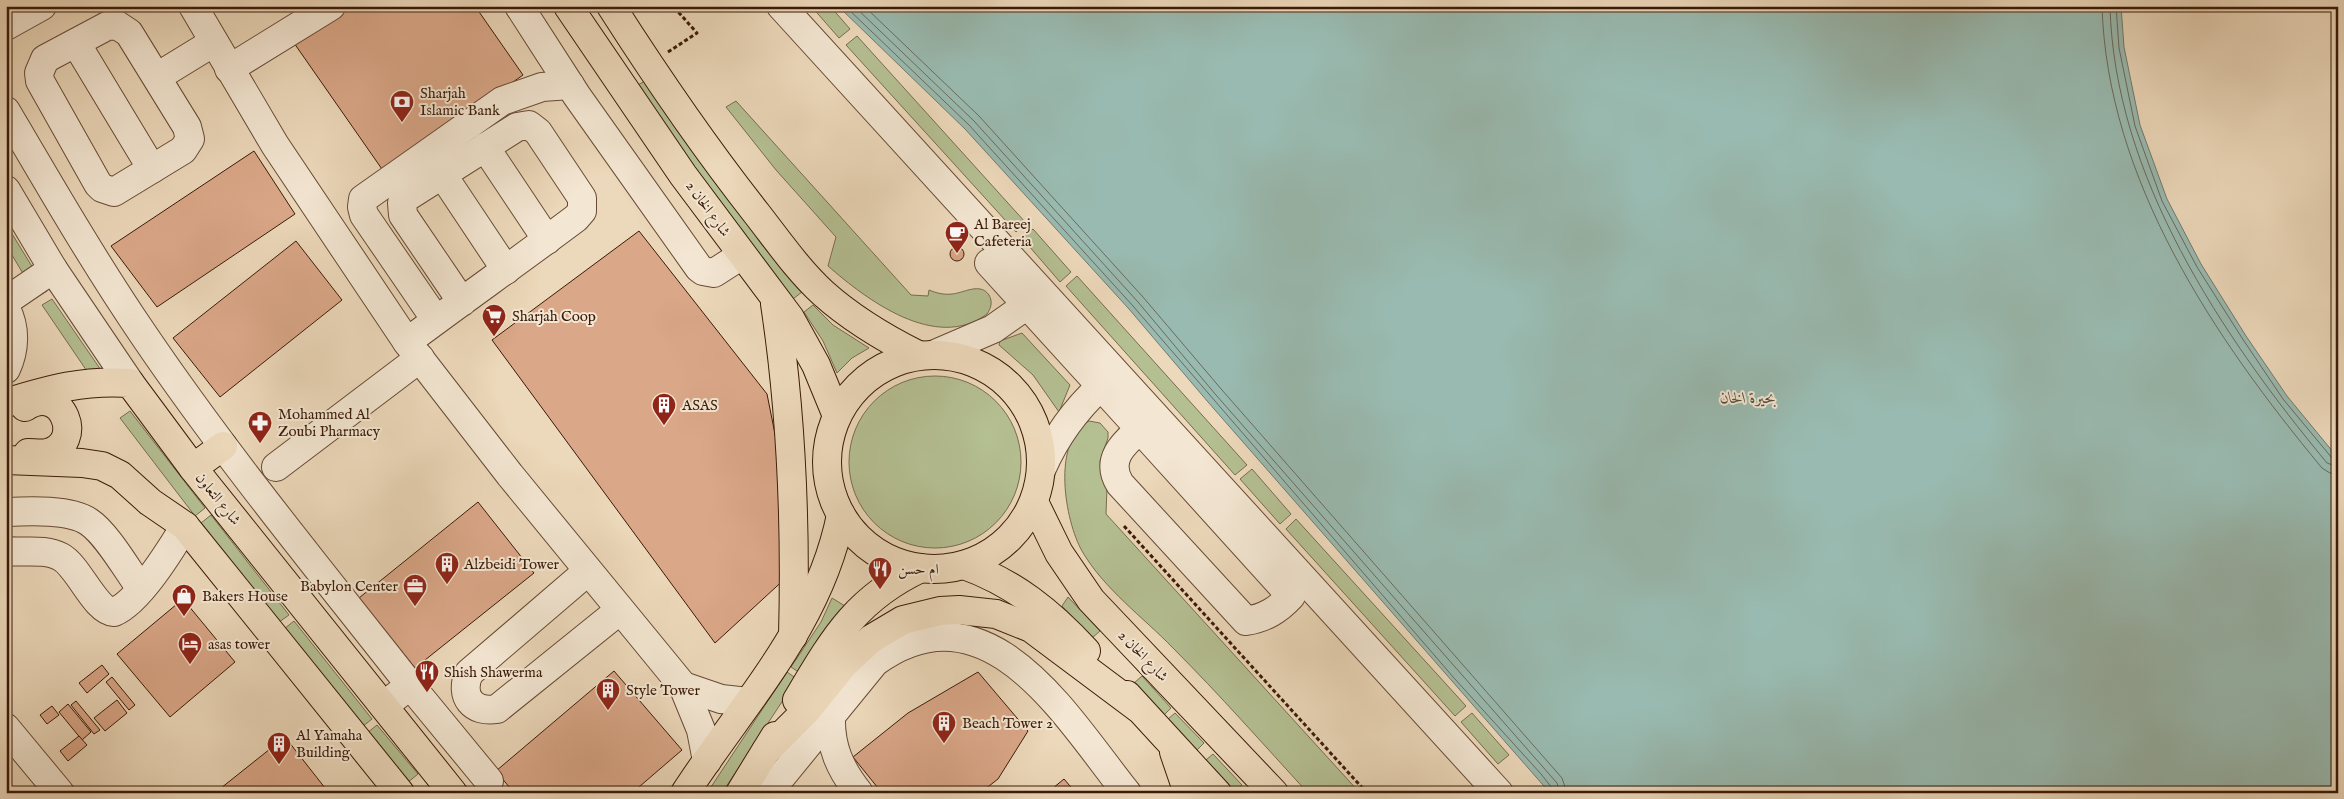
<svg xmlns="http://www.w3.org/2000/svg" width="2344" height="799" viewBox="0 0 2344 799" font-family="'IM FELL English',Amiri,serif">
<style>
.green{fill:#b4bf92;stroke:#786c4d}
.water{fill:#99bab0;stroke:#737a6d}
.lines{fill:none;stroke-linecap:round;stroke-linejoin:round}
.shore{stroke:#6a6a5c;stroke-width:1}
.building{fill:#daa788;stroke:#3b1a08}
.minor-casing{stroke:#674a34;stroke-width:30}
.major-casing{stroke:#3b1a08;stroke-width:30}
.path{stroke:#3b1a08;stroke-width:3;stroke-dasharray:4 2.5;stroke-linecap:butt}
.minor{stroke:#f3e6d2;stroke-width:28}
.major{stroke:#ecd8ba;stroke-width:28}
.labels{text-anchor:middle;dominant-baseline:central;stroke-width:4;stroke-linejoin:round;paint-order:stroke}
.poi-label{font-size:15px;fill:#3b1a08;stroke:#f3e6d2;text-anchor:start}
.street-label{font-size:15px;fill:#3b1a08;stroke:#f3e6d2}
.water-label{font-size:16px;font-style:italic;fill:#574a3a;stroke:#f3e6d2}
</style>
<rect width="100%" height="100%" fill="#ecd8ba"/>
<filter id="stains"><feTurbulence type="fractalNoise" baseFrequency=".004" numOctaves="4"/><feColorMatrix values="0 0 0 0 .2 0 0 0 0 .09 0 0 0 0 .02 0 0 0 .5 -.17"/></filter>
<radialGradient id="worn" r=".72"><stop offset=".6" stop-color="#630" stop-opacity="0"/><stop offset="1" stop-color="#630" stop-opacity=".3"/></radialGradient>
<g class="green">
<polygon points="811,6 830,6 850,29 839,38"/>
<polygon points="857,36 1026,223 1016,232 846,45"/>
<polygon points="645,81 802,292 793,299 752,247 634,87"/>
<path d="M736 101 911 295 928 296 929 290C936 293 944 295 952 294 964 293 980 282 989 295 993 302 991 308 987 314 936 352 867 300 828 266L836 237 776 170 726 107Z"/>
<polygon points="6,224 47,291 37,297 6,245"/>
<polygon points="1033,229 1071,272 1060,282 1022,238"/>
<polygon points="1077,276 1247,465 1235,475 1066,286"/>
<polygon points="52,299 103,373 93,380 42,305"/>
<polygon points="813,305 833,325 869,348 852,358 837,373 823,341 804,312"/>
<polygon points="1022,333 1070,385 1059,412 1033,375 999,345 1000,341"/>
<circle cx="935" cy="462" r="86"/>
<polygon points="130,411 205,508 195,516 120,418"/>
<path d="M1089 421 1100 423 1108 432V438L1100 461 1101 470 1107 487 1106 514 1360 793H1308C1263 744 1220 695 1173 648 1143 617 1104 589 1082 551 1065 521 1051 441 1089 421Z"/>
<polygon points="1252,469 1291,514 1280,524 1240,479"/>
<polygon points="211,515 289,615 279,622 201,523"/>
<polygon points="1296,519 1466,706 1455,716 1286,529"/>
<polygon points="1068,597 1100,631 1092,638 1062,606"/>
<polygon points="832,598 845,606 800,673 791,667 821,622"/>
<polygon points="294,621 372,719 362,727 284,629"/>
<polygon points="787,672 797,679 722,793 707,793"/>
<polygon points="1142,676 1171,708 1164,715 1134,683"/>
<polygon points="1175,713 1204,743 1197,750 1168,719"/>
<polygon points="1472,713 1509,755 1498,764 1461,722"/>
<polygon points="377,725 418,774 407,783 367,733"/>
<polygon points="1213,754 1242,785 1235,791 1206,760"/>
</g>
<polygon class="water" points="838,6 2121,6 2124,47 2140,125 2167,199 2201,264 2246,336 2287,396 2338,458 2338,793 1550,793 1208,402 1129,309 965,129"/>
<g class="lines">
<g class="shore">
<polyline points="845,6 969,125 1133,306 1454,678 1541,774 1552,788 1553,793"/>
<polyline points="854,6 974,121 1138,302 1216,395 1557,783 1560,793"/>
<polyline points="864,6 979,116 1143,297 1222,390 1562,778 1567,793"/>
<path d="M2102 6C2107 180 2215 339 2322 468L2330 473 2338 474"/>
<path d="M2110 6C2114 176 2222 336 2327 463L2338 467"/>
<polyline points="2116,6 2119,48 2135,126 2162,201 2197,267 2242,338 2283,399 2332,458 2338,460"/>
</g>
</g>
<g class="building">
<polygon points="346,6 475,6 523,75 384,172 294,43"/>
<polygon points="254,151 295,214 157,307 111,246"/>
<polygon points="639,231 767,394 780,459 788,576 715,643 492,340"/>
<polygon points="296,241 342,300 220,397 173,338"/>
<circle cx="957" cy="254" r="7"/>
<polygon points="478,502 534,573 415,668 359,598"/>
<polygon points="183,599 235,662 170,717 117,654"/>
<polygon points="102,665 109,674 87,693 79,683"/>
<polygon points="614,671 682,750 632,793 514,793 496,771"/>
<polygon points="978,672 1028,731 998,779 980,793 882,793 853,757 908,713"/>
<polygon points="112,677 135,705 129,710 106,682"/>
<polygon points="117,700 127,713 105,731 94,718"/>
<polygon points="76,701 100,730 94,734 71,705"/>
<polygon points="68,704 91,732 82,740 59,712"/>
<polygon points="52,706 59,715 47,724 40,715"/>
<polygon points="79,736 87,745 68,761 60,751"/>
<polygon points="285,737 329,793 216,793 216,792"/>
<polygon points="1064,779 1076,793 1047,793"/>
</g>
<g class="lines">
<defs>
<g id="minor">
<polyline points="193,6 275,145 407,342 510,475 683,686 701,730 707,761"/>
<polyline points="519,6 577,96 699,268 703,271 714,273 742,255"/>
<polyline points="781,6 1499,793"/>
<polygon points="117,25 129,33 187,127 190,139 183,150 114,192 102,188 98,184 40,81 39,73 45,59 107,26"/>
<polyline points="6,26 42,6"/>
<polyline points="76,43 152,169"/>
<polyline points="229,69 331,6"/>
<polyline points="157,77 214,42"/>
<path d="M6 111C50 186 94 262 143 334 225 455 319 569 410 685L384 706"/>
<polyline points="485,147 547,240"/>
<polyline points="442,174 506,270"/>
<polyline points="6,190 53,269 130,383"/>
<polyline points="989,263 1140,429"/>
<polyline points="6,301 53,269"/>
<path d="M6 309C16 328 15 350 6 369"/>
<polyline points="436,320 364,215 362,207 363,199 502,101 542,87 570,85"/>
<path d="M407 342C463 300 520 260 576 218L582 211V198L538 132 529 125 517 127 407 197 402 203 403 215 462 302"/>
<polyline points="935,354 993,329 1027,305"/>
<path d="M1140 429 1291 596C1278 610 1265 618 1246 621L1120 484C1105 460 1123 444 1140 429Z"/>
<polyline points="276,467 420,358"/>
<path d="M1042 468C1056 436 1075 410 1101 386"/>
<path d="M6 512C29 511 70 509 89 522 107 534 128 571 141 589"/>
<path d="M6 551C23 553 45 548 61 557 79 567 95 611 114 612 139 602 171 549 185 526"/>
<path d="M588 571 469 673C459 697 473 713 497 709L620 610"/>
<polyline points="410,685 489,781"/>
<polyline points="683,686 721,699 748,702"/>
<path d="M831 716C830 747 840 769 859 793"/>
<polyline points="6,728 60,793"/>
<path d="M768 793 875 662C988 580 1066 717 1127 793"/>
</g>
<g id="major">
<polyline points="568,6 683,175 790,318 816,365 837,416"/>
<path d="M611 6C657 78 705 148 757 214 778 241 798 270 823 293 852 319 884 338 918 355"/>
<path d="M775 304C792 416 796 523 793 636"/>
<circle cx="934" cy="462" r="107"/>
<path d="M6 403C50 389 84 380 130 383L193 468 453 793"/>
<path d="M25 407C63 382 86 444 47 453 41 454 34 453 28 453"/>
<polyline points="6,460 82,463 102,466 120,475 150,502 185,526 400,793"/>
<polyline points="193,468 223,446"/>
<polyline points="1034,502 1059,553 1091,600 1274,793"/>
<path d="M964 565C1014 583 1050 612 1086 651"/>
<polyline points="1127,695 1217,793"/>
<path d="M797 700C833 640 855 599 921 568"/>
<polyline points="766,751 807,710 844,664 871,639 903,620 940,611 959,610 996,614 1031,628 1138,708"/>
<polyline points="1174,752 1188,793"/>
<path d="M685 793C744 702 819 625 841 515"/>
<polyline points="740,793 775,736"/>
</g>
</defs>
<use href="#minor" class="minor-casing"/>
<use href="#major" class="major-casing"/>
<g class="path">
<polyline points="668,52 697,33 673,6"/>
<polyline points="1124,526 1367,793"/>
</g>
<use href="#minor" class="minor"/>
<use href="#major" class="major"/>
</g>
<defs>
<symbol id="bank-pin" viewBox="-11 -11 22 30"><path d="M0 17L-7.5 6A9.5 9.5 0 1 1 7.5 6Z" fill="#8f2418" stroke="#f3e6d2"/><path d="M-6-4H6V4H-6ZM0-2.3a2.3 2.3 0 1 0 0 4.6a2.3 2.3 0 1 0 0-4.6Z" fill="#fff"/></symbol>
<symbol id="cafe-pin" viewBox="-11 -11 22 30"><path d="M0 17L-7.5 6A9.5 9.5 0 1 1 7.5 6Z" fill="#8f2418" stroke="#f3e6d2"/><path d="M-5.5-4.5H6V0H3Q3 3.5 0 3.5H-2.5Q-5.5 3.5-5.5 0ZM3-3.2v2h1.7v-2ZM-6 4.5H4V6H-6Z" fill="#fff"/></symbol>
<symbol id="supermarket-pin" viewBox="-11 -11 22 30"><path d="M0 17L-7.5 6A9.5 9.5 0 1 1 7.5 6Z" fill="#8f2418" stroke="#f3e6d2"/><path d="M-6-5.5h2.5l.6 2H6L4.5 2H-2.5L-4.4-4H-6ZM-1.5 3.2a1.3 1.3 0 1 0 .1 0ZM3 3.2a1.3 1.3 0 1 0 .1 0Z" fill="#fff"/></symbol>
<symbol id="building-pin" viewBox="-11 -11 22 30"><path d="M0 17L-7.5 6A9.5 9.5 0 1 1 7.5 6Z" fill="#8f2418" stroke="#f3e6d2"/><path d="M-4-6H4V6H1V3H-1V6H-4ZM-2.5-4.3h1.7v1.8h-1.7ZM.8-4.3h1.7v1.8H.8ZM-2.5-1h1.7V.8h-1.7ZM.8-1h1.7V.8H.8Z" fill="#fff"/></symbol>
<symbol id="pharmacy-pin" viewBox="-11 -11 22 30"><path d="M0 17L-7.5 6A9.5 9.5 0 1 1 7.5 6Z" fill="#8f2418" stroke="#f3e6d2"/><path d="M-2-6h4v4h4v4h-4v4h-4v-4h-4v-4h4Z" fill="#fff"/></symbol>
<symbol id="restaurant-pin" viewBox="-11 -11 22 30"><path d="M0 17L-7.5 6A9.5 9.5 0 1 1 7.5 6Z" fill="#8f2418" stroke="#f3e6d2"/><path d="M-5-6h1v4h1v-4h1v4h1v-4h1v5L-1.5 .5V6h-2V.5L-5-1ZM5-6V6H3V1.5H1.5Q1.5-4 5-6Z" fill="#fff"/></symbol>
<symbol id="office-pin" viewBox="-11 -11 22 30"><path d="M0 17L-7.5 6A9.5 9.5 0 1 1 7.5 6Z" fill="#8f2418" stroke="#f3e6d2"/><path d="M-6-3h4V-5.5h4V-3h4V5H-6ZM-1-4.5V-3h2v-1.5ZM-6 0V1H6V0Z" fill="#fff"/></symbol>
<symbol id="shop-pin" viewBox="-11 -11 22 30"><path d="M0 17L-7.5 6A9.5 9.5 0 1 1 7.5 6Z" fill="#8f2418" stroke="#f3e6d2"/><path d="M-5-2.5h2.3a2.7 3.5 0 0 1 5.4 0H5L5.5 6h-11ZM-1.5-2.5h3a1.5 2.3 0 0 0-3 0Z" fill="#fff"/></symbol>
<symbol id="hotel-pin" viewBox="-11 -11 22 30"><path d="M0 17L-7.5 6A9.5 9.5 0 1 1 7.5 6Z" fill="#8f2418" stroke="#f3e6d2"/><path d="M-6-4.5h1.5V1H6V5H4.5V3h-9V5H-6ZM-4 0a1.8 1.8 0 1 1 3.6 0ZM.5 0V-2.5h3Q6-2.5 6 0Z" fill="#fff"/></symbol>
</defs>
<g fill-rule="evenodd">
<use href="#bank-pin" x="388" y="88" width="28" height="38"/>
<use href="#cafe-pin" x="943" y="219" width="28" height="38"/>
<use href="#supermarket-pin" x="480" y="302" width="28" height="38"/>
<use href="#building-pin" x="650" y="391" width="28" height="38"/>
<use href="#pharmacy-pin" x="246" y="409" width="28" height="38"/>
<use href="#building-pin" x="433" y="550" width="28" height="38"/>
<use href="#restaurant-pin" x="866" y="555" width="28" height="38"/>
<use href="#office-pin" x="401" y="572" width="28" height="38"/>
<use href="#shop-pin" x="170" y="582" width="28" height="38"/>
<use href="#hotel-pin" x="176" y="630" width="28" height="38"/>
<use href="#restaurant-pin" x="413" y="658" width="28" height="38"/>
<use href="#building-pin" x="594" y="676" width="28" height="38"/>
<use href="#building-pin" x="930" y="709" width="28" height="38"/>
<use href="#building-pin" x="265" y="730" width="28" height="38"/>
</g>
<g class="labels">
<g class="poi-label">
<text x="420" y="93">Sharjah<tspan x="420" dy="17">Islamic Bank</tspan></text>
<text x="974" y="224">Al Bareej<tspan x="974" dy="17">Cafeteria</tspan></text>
<text x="512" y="316">Sharjah Coop</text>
<text x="682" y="405">ASAS</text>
<text x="278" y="414">Mohammed Al<tspan x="278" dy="17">Zoubi Pharmacy</tspan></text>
<text x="464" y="564">Alzbeidi Tower</text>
<text x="898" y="569">ام حسن</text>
<text x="398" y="586" text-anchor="end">Babylon Center</text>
<text x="202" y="596">Bakers House</text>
<text x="208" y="644">asas tower</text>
<text x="444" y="672">Shish Shawerma</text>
<text x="626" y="690">Style Tower</text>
<text x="962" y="723">Beach Tower 2</text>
<text x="296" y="735">Al Yamaha<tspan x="296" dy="17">Building</tspan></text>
</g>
<g class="street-label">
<text transform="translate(708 209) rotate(54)">شارع الخان 2</text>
<text transform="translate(218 499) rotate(51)">شارع التعاون</text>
<text transform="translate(1143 656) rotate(46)">شارع الخان 2</text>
</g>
<g class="water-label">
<text x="1748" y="399">بحيرة الخان</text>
</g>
</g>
<rect width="2344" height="799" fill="none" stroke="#ecd8ba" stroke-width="25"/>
<rect x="8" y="8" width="2329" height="784" fill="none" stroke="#3b1a08" stroke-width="2.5"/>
<rect x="12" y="12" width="2319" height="774" fill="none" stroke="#3b1a08"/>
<rect width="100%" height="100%" filter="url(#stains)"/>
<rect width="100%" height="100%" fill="url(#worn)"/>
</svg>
